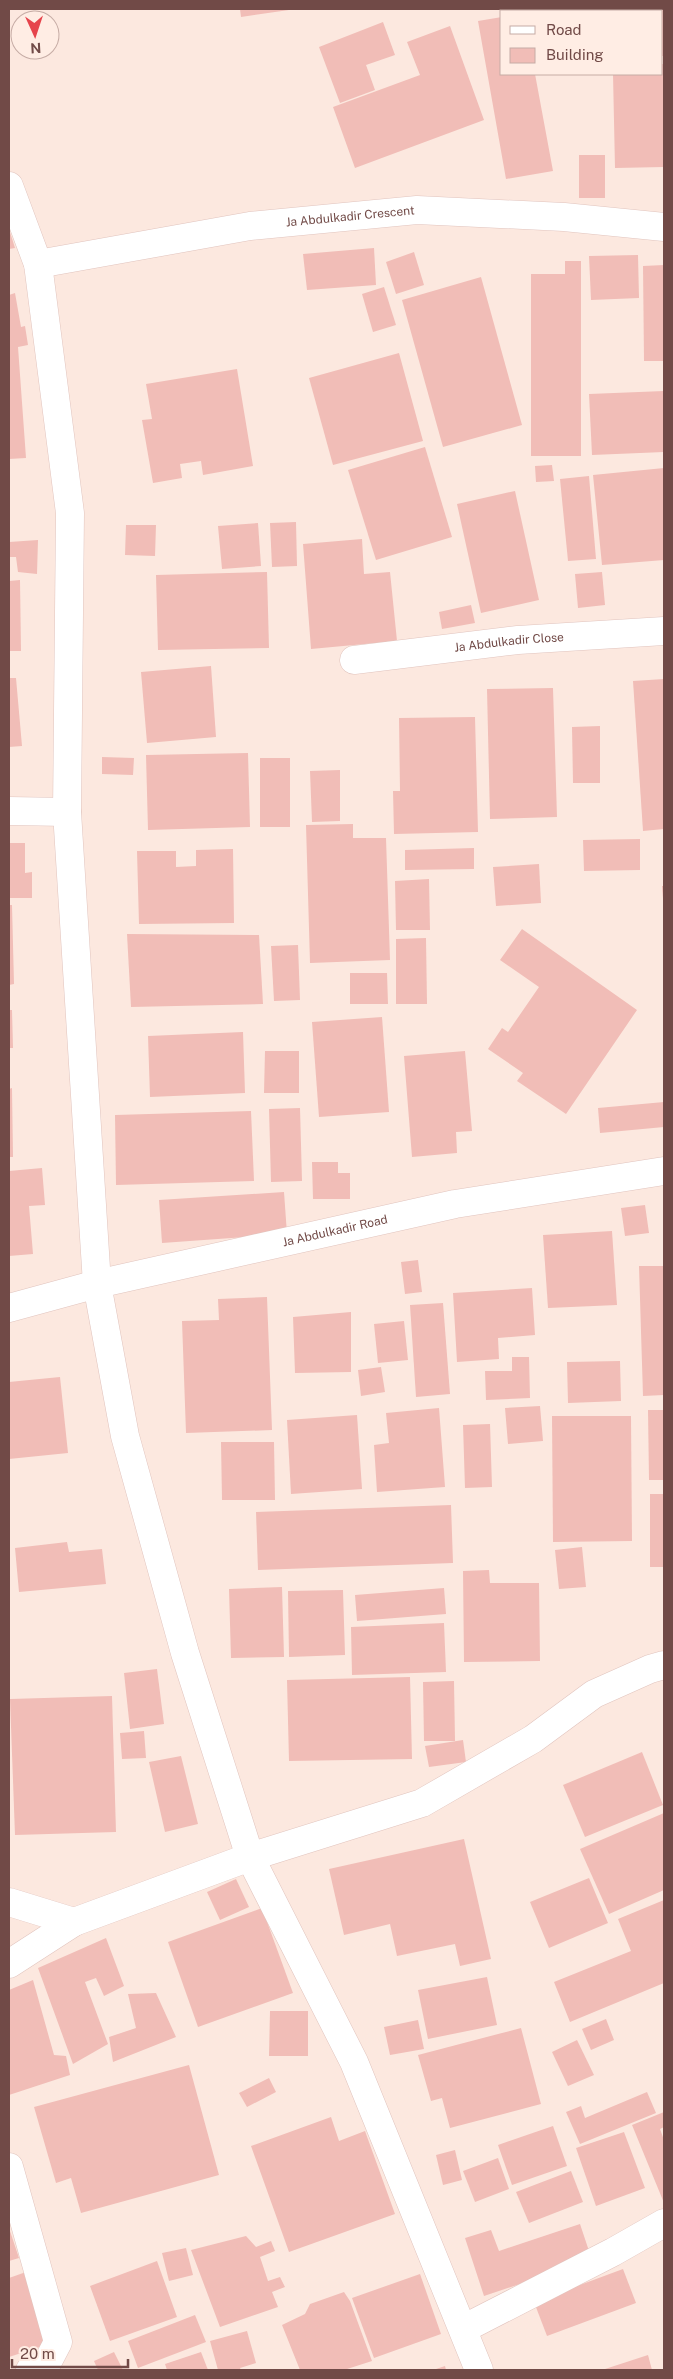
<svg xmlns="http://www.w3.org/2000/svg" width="673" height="2379" viewBox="0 0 673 2379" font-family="'Public Sans',sans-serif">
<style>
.building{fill:#f1bdb7}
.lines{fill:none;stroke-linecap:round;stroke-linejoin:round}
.minor-casing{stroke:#e1c4be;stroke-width:29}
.tertiary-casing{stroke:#e1c4be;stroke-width:29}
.minor{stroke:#fff;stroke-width:28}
.tertiary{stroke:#fff;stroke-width:28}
.labels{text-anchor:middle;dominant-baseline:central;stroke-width:4.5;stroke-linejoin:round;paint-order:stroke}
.street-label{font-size:12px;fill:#714a47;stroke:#ffede4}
</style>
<rect width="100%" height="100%" fill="#fce8df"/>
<g class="building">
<polygon points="240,9 289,9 289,10 241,17"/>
<polygon points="547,9 587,9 588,11 539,11"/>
<polygon points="595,9 664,9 664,56 662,56 662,11 595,11"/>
<polygon points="502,17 502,74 535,74 553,171 506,179 478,21"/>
<polygon points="383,22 395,55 366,65 375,90 340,103 319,47"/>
<polygon points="450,26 484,120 355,168 333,107 420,75 407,42"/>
<polygon points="662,64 664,64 664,167 615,168 613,74 662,74"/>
<rect x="579" y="155" width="26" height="43"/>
<polygon points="9,229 15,248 9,249"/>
<polygon points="374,248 376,285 307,290 303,254"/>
<polygon points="414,252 424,285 396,294 386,262"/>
<polygon points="638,255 639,298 591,300 589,256"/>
<polygon points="565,261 581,261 581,456 531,456 531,274 565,274"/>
<polygon points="664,265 664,361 644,361 643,266"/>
<polygon points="481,277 522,425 443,447 402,300"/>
<polygon points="384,287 396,325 373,332 362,294"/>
<polygon points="15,293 21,327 25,326 28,345 18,347 26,458 9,459 9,295"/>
<polygon points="399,353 423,441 333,465 309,378"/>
<polygon points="237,369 253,466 203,475 201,461 180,464 182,478 153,483 142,420 152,419 146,384"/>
<polygon points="664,391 664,452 592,455 589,394"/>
<polygon points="425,447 452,537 376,560 348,470"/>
<polygon points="552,465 554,481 536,482 535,466"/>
<polygon points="664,468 664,560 602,565 593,475"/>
<polygon points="589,476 596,559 568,561 560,479"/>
<polygon points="515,491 539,600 481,613 457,504"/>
<polygon points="296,522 297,566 272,567 270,523"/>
<polygon points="258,523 261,566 222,569 218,526"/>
<polygon points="126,525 156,525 155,556 125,555"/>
<polygon points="362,539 364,574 390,572 397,641 311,649 303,544"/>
<polygon points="38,540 37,574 18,572 16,557 9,557 9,542"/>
<polygon points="267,572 269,648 158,650 156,575"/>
<polygon points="602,572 605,605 578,608 575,574"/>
<polygon points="20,580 21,651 9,651 9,581"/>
<polygon points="471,605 475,623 442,629 439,612"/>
<polygon points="211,666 216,737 147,743 141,672"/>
<polygon points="9,678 16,678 22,746 9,747"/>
<polygon points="664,679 664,829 643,831 633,681"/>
<polygon points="553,688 557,817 490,819 487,689"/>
<polygon points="475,717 478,832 394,834 393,791 400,791 399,718"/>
<polygon points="600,726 600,783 573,783 572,727"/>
<polygon points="248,753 250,827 148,830 146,755"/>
<polygon points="102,757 134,758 133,775 102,774"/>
<rect x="260" y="758" width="30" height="69"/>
<polygon points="340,770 340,821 312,822 310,771"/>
<polygon points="353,824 353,838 386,838 390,960 310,963 306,825"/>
<polygon points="640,839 640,870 584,871 583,840"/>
<polygon points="9,843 25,843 25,873 32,872 32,898 9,898"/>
<polygon points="474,848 474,869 405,870 405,850"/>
<polygon points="233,849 234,923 139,924 137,851 176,851 176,867 196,866 196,850"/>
<polygon points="539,864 541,903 496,906 493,867"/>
<polygon points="429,879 430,930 396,930 395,881"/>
<polygon points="662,886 664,886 664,899 663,899"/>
<polygon points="9,905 12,905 14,984 9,985"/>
<polygon points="522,929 637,1010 566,1114 517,1081 523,1073 488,1049 502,1028 508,1032 539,987 500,960"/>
<polygon points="127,934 259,935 263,1004 131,1007"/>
<polygon points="426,938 427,1004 396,1004 396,939"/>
<polygon points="298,945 300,1000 274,1001 271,946"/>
<polygon points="350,973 387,973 388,1004 350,1004"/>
<polygon points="9,1010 12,1010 13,1048 9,1048"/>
<polygon points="382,1017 389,1112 319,1117 312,1022"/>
<polygon points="243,1032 245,1093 150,1097 148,1036"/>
<polygon points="265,1051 299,1051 299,1093 264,1093"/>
<polygon points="465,1051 472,1131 456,1132 457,1153 412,1157 404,1056"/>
<polygon points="12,1088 13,1157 9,1157 9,1089"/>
<polygon points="664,1102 664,1127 600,1133 598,1108"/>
<polygon points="300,1108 302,1181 271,1182 269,1109"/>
<polygon points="251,1111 254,1181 116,1185 115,1115"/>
<polygon points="312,1162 338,1162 338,1173 350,1173 350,1199 313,1199"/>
<polygon points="42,1168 45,1205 29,1206 33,1254 9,1256 9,1171"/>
<polygon points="284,1192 287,1234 162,1243 159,1200"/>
<polygon points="645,1205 649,1233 625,1236 621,1208"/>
<polygon points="612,1231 617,1305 548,1308 543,1235"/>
<polygon points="418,1260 422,1292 405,1294 401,1262"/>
<polygon points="639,1266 664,1266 664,1395 643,1396"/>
<polygon points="532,1288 535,1335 498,1338 499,1359 457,1362 453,1293"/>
<polygon points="267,1297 272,1430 186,1433 182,1321 219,1320 218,1299"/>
<polygon points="443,1303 450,1394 416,1397 410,1305"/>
<polygon points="351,1312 351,1372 295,1373 293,1317"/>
<polygon points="404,1321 408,1360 378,1363 374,1324"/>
<polygon points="512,1357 529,1357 530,1398 486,1400 485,1371 512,1371"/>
<polygon points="620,1361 621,1401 568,1403 567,1362"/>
<polygon points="381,1367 385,1392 361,1396 358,1370"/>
<polygon points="60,1377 68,1453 9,1459 9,1382"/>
<polygon points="540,1406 543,1441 508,1444 505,1408"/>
<polygon points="439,1408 445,1487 377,1492 374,1445 389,1443 386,1413"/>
<polygon points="648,1410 664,1410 664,1480 649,1480"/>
<polygon points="357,1415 362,1489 291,1494 287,1420"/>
<polygon points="552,1416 631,1416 632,1541 553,1542"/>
<polygon points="490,1424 492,1487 465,1488 463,1425"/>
<polygon points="221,1442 274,1442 275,1500 222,1500"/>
<rect x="650" y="1494" width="14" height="73"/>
<polygon points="451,1505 453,1563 258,1570 256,1512"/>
<polygon points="67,1542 69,1552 102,1549 106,1584 19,1592 15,1548"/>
<polygon points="582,1547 586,1587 559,1589 555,1550"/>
<polygon points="489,1570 490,1583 539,1583 540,1661 464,1662 463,1571"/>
<polygon points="282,1587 284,1657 231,1658 229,1589"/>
<polygon points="444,1588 446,1614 357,1621 355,1595"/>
<polygon points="343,1590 345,1655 289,1657 288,1591"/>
<polygon points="444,1623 446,1672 352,1675 351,1627"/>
<polygon points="157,1669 164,1724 130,1729 124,1673"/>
<polygon points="410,1677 412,1759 289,1761 287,1680"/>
<polygon points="454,1681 455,1741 424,1741 423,1682"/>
<polygon points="112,1696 116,1832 15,1835 10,1699"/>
<polygon points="144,1731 146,1758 122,1759 120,1733"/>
<polygon points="463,1740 466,1762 429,1767 425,1746"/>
<polygon points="642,1752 663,1805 585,1837 563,1785"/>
<polygon points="181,1756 198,1824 165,1832 149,1762"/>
<polygon points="664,1813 664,1890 609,1914 580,1849"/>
<polygon points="464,1839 491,1959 460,1966 455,1944 397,1956 390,1924 344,1935 329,1869"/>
<polygon points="589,1878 608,1923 549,1948 530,1902"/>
<polygon points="236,1879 249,1907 220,1920 207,1892"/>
<polygon points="664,1900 664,1983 570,2022 554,1982 631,1951 618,1919"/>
<polygon points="262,1908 293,1993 198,2027 168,1942"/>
<polygon points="106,1938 124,1986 104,1996 96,1978 85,1982 108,2044 73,2064 38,1968"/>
<polygon points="487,1977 497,2025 428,2039 418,1990"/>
<polygon points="33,1980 54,2055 66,2056 70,2075 9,2095 9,1990"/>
<polygon points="156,1993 176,2037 113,2062 109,2037 136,2028 128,1994"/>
<polygon points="270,2011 308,2011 308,2056 269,2056"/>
<polygon points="606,2019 614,2040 591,2050 582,2029"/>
<polygon points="418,2020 424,2049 390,2055 384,2027"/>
<polygon points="521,2028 541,2104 450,2128 442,2098 431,2101 418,2055"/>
<polygon points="577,2040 594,2075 568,2086 552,2052"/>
<polygon points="189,2065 219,2175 81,2213 71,2178 56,2183 34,2107"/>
<polygon points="269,2078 276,2092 247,2107 239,2093"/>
<polygon points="647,2092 656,2113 580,2144 566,2112 581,2106 585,2118"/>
<polygon points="664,2112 664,2127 660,2129 664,2140 664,2203 632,2125"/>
<polygon points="331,2117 339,2141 365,2131 395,2214 289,2252 251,2146"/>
<polygon points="553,2126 567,2166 512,2185 498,2145"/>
<polygon points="624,2132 645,2188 596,2206 576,2148"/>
<polygon points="455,2150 462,2180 443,2185 436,2155"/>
<polygon points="498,2158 509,2189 475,2202 463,2171"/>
<polygon points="571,2171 583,2202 529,2223 516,2192"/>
<polygon points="580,2224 592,2260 484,2296 465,2238 491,2230 499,2251"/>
<polygon points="9,2228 19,2258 9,2261"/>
<polygon points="246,2236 256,2247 271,2241 275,2251 260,2257 268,2281 280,2277 285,2287 272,2292 278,2307 220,2327 191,2250"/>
<polygon points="186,2248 193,2275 169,2281 162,2253"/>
<polygon points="157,2261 177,2317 110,2341 90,2286"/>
<polygon points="623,2269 636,2303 547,2336 534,2302"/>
<polygon points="26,2272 49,2344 9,2357 9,2278"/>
<polygon points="420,2274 441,2334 374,2358 352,2298"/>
<polygon points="344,2292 350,2301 372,2361 344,2370 300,2370 282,2325 305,2314 310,2304"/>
<polygon points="195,2315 206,2342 138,2368 128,2341"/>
<polygon points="247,2331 256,2363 240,2368 241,2370 218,2370 210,2341"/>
<polygon points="114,2352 123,2370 98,2370 94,2361"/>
<polygon points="201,2352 208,2370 167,2370 165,2364"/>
<polygon points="648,2355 652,2370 602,2370"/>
<polygon points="445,2366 446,2370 433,2370"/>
</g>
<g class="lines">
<defs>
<g id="minor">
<polyline points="9,186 38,264 70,513 67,812 97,1284 125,1436 185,1653 250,1857 354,2062 479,2370"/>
<path id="s1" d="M38 264 250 226 417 210 564 217 664 227"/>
<path id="s2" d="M354 660 518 640 664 631"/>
<path id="s3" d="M9 1308 97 1284 455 1204 664 1171"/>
<polyline points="9,1902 74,1922 250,1857 422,1803 533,1739 594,1694 650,1669 664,1665"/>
<polyline points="9,1964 74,1922"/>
<polyline points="9,2167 58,2342 46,2365 30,2370"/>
<polyline points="463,2329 613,2252 664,2223"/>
</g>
<polyline id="tertiary" points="9,811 67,812"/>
</defs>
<use href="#minor" class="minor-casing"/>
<use href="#tertiary" class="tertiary-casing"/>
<use href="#minor" class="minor"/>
<use href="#tertiary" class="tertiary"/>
</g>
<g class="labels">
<g class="street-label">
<text stroke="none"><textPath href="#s1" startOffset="316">Ja Abdulkadir Crescent</textPath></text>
<text stroke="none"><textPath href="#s2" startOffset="156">Ja Abdulkadir Close</textPath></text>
<text stroke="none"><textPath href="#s3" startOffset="335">Ja Abdulkadir Road</textPath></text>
</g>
</g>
<rect width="673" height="2379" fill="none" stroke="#714a47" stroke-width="20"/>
<rect x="500" y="10" width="162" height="65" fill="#ffede4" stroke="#c6aca5"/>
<rect x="510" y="26" width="25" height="8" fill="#ffffff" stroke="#c6aca5"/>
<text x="546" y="35" font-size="15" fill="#714a47">Road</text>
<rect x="510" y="48" width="25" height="15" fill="#f1bdb7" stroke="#c6aca5"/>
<text x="546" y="60" font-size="15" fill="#714a47">Building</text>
<g transform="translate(35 35) rotate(177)"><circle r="24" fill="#ffede4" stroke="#c6aca5"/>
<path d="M0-4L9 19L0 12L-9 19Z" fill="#e6444c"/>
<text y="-8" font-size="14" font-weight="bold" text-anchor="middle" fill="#714a47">N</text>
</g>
<path d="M12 2359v8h116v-8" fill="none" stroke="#714a47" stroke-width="2.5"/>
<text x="20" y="2359" font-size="15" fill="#714a47" stroke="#ffede4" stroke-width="4" paint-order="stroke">20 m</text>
</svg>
